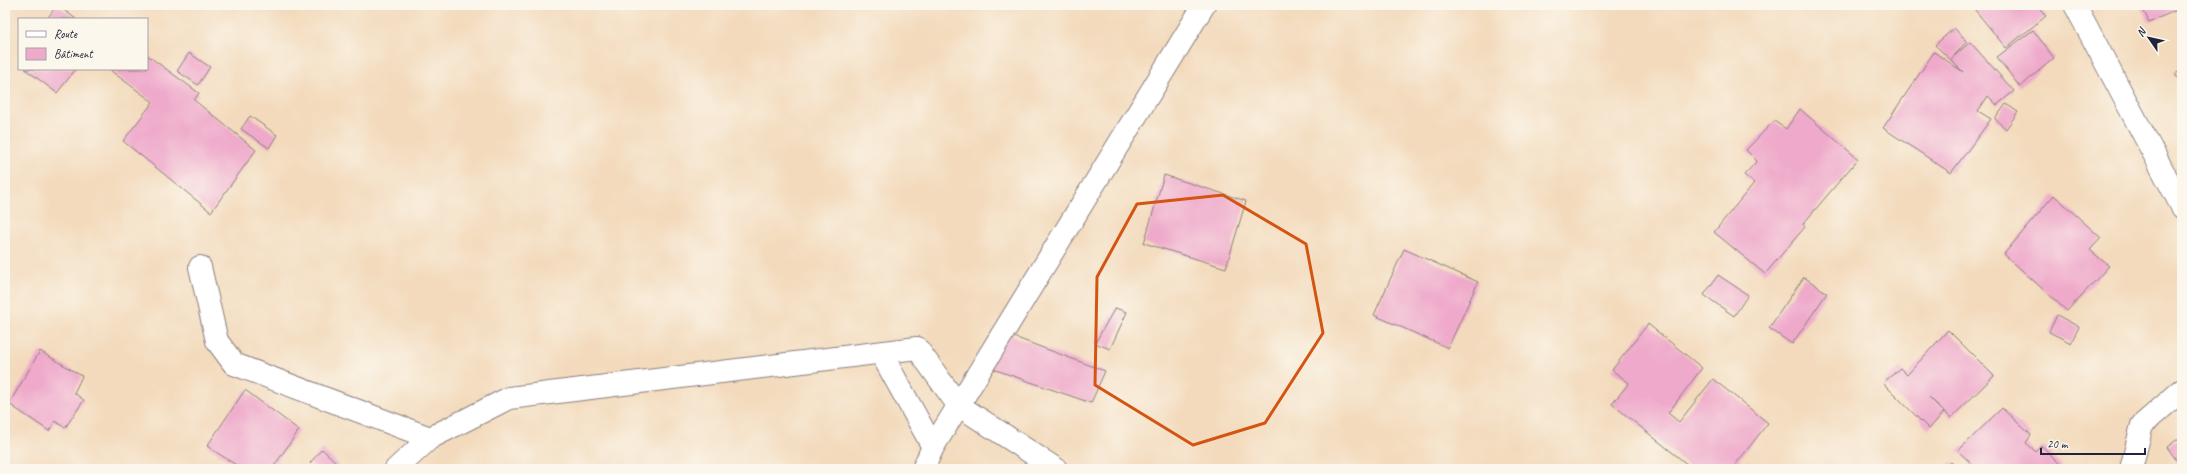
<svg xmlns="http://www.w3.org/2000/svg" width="2187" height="474" viewBox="0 0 2187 474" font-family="Caveat,sans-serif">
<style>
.building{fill:#efaacb}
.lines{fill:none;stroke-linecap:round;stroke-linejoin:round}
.minor-casing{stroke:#8a7e7c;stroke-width:24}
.minor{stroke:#fff;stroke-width:22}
.marked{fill:none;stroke:#d45411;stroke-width:3;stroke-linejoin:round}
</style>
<rect width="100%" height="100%" fill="#fbf7ec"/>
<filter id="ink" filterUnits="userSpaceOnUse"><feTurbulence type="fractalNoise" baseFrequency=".025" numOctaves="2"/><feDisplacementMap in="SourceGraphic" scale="8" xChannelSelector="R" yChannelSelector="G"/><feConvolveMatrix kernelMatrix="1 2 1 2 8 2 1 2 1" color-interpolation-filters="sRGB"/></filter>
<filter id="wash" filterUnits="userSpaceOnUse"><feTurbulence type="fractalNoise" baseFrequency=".012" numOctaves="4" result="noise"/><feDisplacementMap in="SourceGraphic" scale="16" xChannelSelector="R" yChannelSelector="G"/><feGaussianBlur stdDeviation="0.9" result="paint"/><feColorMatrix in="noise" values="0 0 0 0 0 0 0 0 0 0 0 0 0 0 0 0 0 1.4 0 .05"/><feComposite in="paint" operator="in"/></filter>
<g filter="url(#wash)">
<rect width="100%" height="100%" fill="#f3dabc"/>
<g id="blocks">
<g class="building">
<polygon points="57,5 76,19 47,19"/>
<polygon points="1971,5 2037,5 2046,16 2006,48"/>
<polygon points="2141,5 2182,5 2182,8 2149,22"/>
<polygon points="1954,28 1967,41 1951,59 1970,42 2014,91 1997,105 1988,96 1978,111 1991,119 1951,173 1883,128 1934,52 1963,72 1935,45"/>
<polygon points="2033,30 2054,58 2020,87 1997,57"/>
<polygon points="189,53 210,67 198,85 177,71"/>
<polygon points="147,55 199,93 194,100 256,150 211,212 123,141 153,102 111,71 113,69 147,69"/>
<polygon points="25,69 76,69 57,93"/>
<polygon points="2182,70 2182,85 2175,74"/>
<polygon points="2006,104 2018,112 2006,129 1995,119"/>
<polygon points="1800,109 1858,159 1803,224 1805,227 1765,274 1714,232 1754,183 1744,175 1757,161 1746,150 1774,121 1786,129"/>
<polygon points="250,116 277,135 269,148 241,129"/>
<polygon points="1164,175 1246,201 1226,268 1144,243"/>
<polygon points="2054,195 2101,238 2090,250 2109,266 2067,311 2004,254"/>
<polygon points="1404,249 1478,282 1448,348 1374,315"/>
<polygon points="1718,275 1748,295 1734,316 1704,295"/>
<polygon points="1804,277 1827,293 1792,344 1769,328"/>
<polygon points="1115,308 1127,312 1110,349 1095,343"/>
<polygon points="2057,315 2079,327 2071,343 2049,332"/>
<polygon points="1648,324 1702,368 1668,413 1679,422 1713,379 1768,423 1732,469 1693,469 1612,404 1629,383 1612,370"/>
<polygon points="1948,330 1994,376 1951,418 1929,397 1944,412 1929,429 1883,383 1900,368 1907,375"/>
<polygon points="1006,334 1105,371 1091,403 990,368"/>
<polygon points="40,351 82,376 74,393 84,400 65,428 55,421 49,431 9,404"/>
<polygon points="245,390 299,430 272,469 242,469 207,446"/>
<polygon points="2002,408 2031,435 2026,443 2036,452 2042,446 2062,466 2059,469 1977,469 1958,451"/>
<polygon points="2182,436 2182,468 2167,447"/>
<polygon points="322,449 338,464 334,469 316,469 310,463"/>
<polygon points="1951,462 1958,469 1944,469"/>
</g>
</g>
</g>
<g filter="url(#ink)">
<use href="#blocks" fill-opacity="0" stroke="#8a7e7c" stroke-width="1"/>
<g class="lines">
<defs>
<g id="minor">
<polyline points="2075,5 2182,207"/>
<polyline points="200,267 217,341 234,364 430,438"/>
<polyline points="881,353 933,447"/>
<polyline points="396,469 430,438 509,398 917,348 958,405 1056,469"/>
<polyline points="923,469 933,447 1204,5"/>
<polyline points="2131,469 2142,425 2182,390"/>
</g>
</defs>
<use href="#minor" class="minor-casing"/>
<use href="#minor" class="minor"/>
</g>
</g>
<path class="marked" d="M1223 195 1306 244 1323 333 1265 423 1193 445 1095 385 1097 277 1137 204Z"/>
<rect width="2187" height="474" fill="none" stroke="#fbf7ec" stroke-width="20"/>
<rect x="18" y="18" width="130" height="52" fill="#fbf7ec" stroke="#a4a2a5"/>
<rect x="26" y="31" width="20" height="6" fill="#ffffff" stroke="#a4a2a5"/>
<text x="54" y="38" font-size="12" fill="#22223b">Route</text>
<rect x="26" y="48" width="20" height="12" fill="#efaacb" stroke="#a4a2a5"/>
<text x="54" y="58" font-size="12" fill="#22223b">Bâtiment</text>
<g transform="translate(2149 38) rotate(304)" stroke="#fbf7ec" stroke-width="3" paint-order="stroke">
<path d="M0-3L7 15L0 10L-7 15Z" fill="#22223b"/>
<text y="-6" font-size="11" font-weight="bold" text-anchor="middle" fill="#22223b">N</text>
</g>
<path d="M2041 448v6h104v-6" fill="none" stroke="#22223b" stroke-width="2"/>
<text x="2047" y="448" font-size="12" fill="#22223b" stroke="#fbf7ec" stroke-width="3" paint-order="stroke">20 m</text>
</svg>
